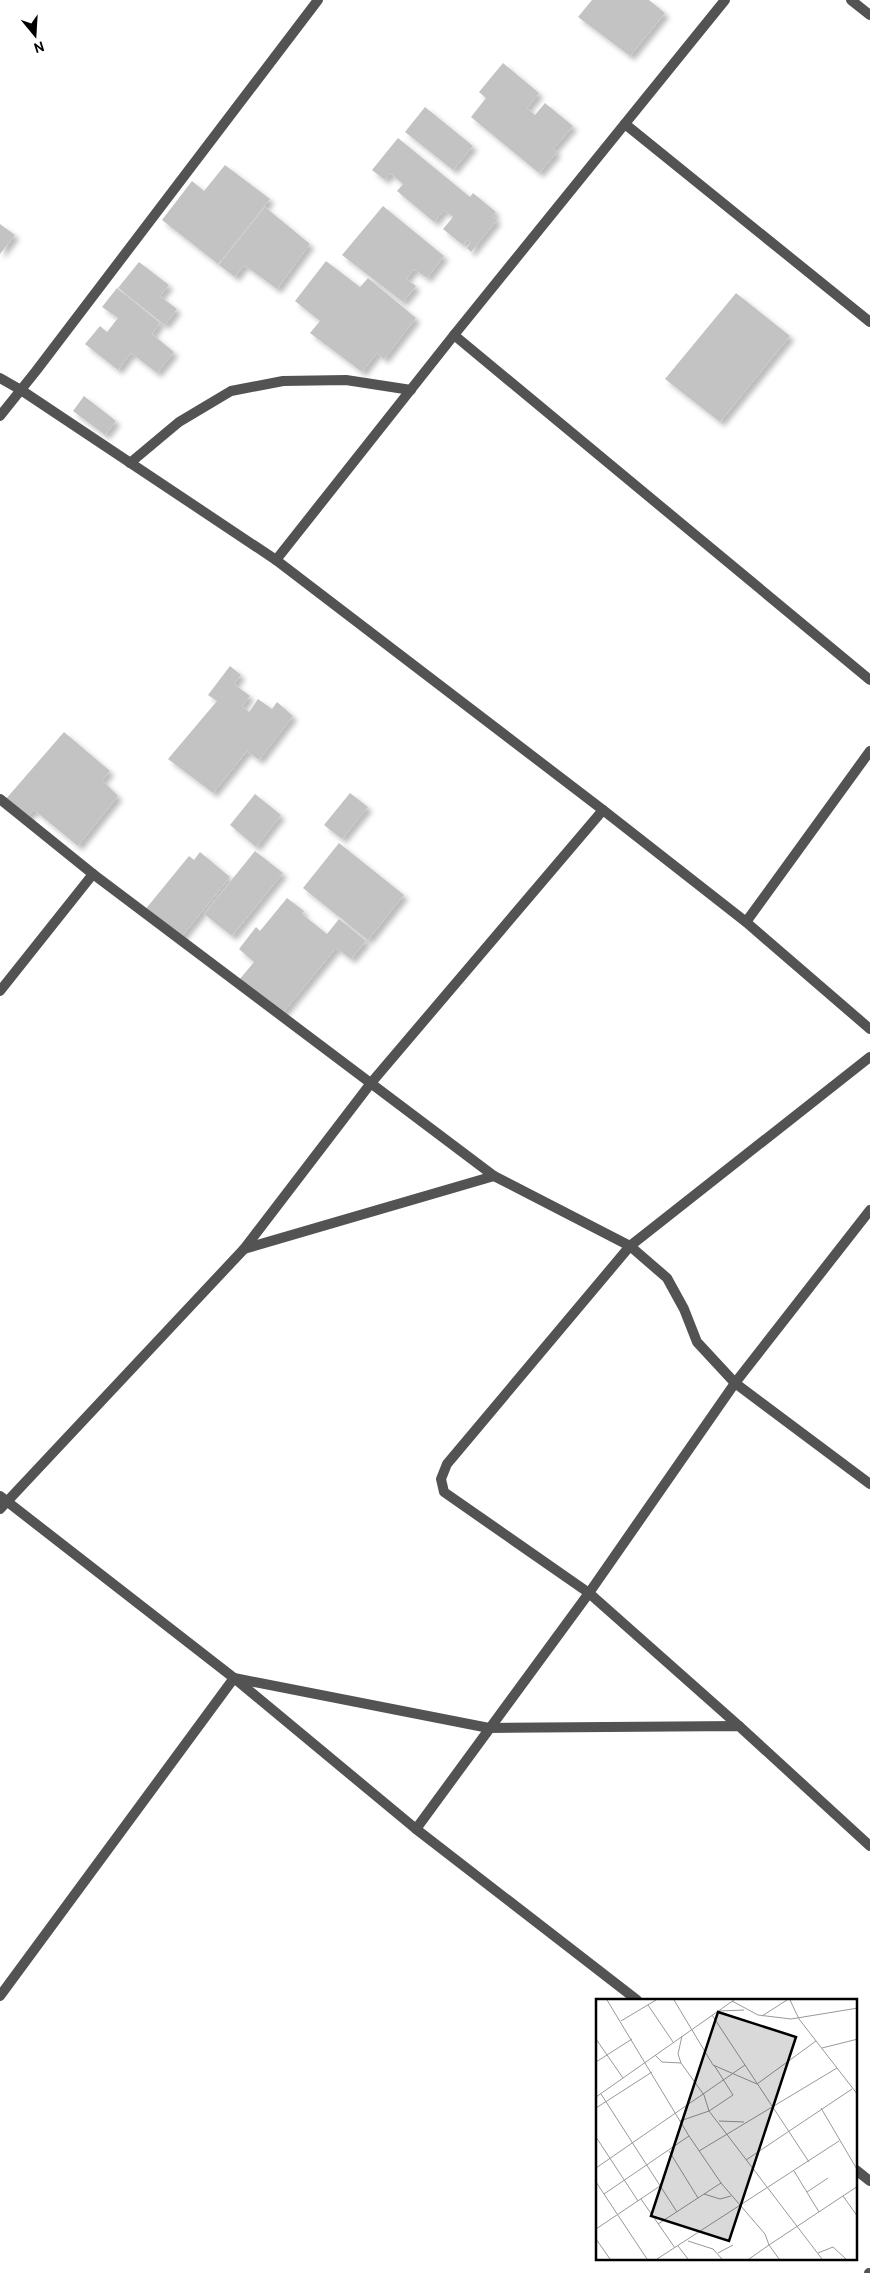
<svg xmlns="http://www.w3.org/2000/svg" width="870" height="2273" viewBox="0 0 870 2273" font-family="Cabin,sans-serif">
<style>
.building{fill:#c3c3c3;filter:url(#shadow)}
.lines{fill:none;stroke-linecap:round;stroke-linejoin:round}
.minor{stroke:#535353;stroke-width:10}
.inset-road{fill:none;stroke:#999;stroke-width:1}
.view{fill:#000;fill-opacity:0.15;stroke:#000;stroke-width:2.5}
.inset-edge{fill:none;stroke:#000;stroke-width:2.5}
</style>
<defs>
<filter id="shadow"><feDropShadow dx="4.5" dy="4.5" stdDeviation="2.5" flood-color="#0004"/></filter>
</defs>
<rect width="100%" height="100%" fill="#fff"/>
<g class="building">
<polygon points="592,0 649,0 665,13 630,56 578,17"/>
<polygon points="503,63 539,93 527,108 535,115 545,103 573,126 553,149 557,152 539,173 471,117 486,98 479,92"/>
<polygon points="425,107 473,146 453,170 405,132"/>
<polygon points="398,138 470,197 473,193 496,212 492,216 497,220 471,252 467,248 471,242 467,240 463,245 443,229 453,217 444,210 434,222 397,191 403,184 390,173 385,180 372,170"/>
<polygon points="225,165 270,199 218,264 162,220 192,181 204,191"/>
<polygon points="383,206 444,256 427,278 414,269 406,279 416,286 403,302 342,255"/>
<polygon points="265,207 310,244 277,289 244,265 235,277 219,265"/>
<polygon points="0,224 15,235 0,254"/>
<polygon points="326,261 360,287 368,278 416,318 384,359 377,353 362,372 310,333 320,321 295,301"/>
<polygon points="139,262 169,285 160,296 177,309 165,325 118,288"/>
<polygon points="117,288 160,323 152,334 174,352 157,373 131,353 118,370 85,344 100,326 107,332 118,318 102,307"/>
<polygon points="736,293 790,336 720,422 665,379"/>
<polygon points="84,396 116,421 105,435 73,411"/>
<polygon points="230,666 241,675 234,684 250,696 242,706 249,712 258,699 272,709 277,702 293,716 259,760 247,751 213,793 168,759 217,701 208,695"/>
<polygon points="64,732 110,771 102,780 118,796 78,846 34,810 26,818 5,800"/>
<polygon points="350,793 368,807 342,839 324,825"/>
<polygon points="255,794 281,815 256,847 230,825"/>
<polygon points="339,843 404,895 368,940 303,888"/>
<polygon points="255,851 283,873 232,936 204,914"/>
<polygon points="200,852 230,877 179,940 144,911 189,856 194,860"/>
<polygon points="287,898 304,911 302,914 327,934 339,919 366,941 351,959 336,948 282,1014 239,980 254,962 239,949 256,927 260,931"/>
</g>
<g class="lines">
<g class="minor">
<polyline points="851,0 870,15"/>
<polyline points="625,124 870,322"/>
<polyline points="454,335 870,680"/>
<polyline points="0,378 21,390 276,560 603,810 746,922 870,1029"/>
<polyline points="0,416 36,371 318,0"/>
<polyline points="130,463 179,422 231,391 283,381 346,380 411,390"/>
<polyline points="276,560 454,335 725,0"/>
<polyline points="0,799 93,874 494,1176 630,1246 667,1278 684,1309 697,1342 735,1383 870,1484"/>
<polyline points="746,922 870,751"/>
<polyline points="0,991 93,874"/>
<polyline points="244,1249 494,1176"/>
<polyline points="0,1496 234,1678 416,1829 637,2000"/>
<polyline points="0,1509 244,1249 371,1083 603,810"/>
<polyline points="739,1726 589,1593 444,1492 441,1479 447,1464 630,1246 870,1057"/>
<polyline points="416,1829 589,1593 735,1383 870,1210"/>
<polyline points="0,1996 234,1678 489,1728 739,1726 870,1846"/>
<polyline points="856,2170 870,2181"/>
<polyline points="869,2273 870,2273"/>
</g>
</g>
<g transform="translate(596 1999)">
<rect width="261" height="261" fill="#fff"/>
<path class="inset-road" d="M11 1 93 137 125 184 169 235 173 246 262 187M78 1 117 66 161 85 220 42M194 1 203 20 262 96M136 2 162 16 195 20 262 9M52 6 77 43M123 12 148 11M116 16 213 163M166 17 191 1M25 22 60 1M0 40 27 79M226 49 262 40M59 56 66 63 85 64 108 96 113 112 226 260M0 63 36 40M85 64 82 55 86 37M5 95 81 213M0 98 138 1M0 109 56 73M225 109 262 172M84 122 113 112 137 96 118 66M123 122 148 123M0 138 42 202M73 152 102 199M103 152 241 69M150 161 256 90M0 169 149 66M198 172 223 213M0 183 51 260M211 193 232 179M8 195 93 137M108 195 124 200 135 197M247 197 262 218M45 200 79 249M62 225 125 184M0 230 64 187M0 240 14 260M92 242 117 250 126 260M82 247 92 260M122 254 137 246M222 254 237 248 250 260M61 260 243 142M153 260 173 246 183 260"/>
<path class="view" d="M122 13 200 38 133 242 55 217Z"/>
<rect width="261" height="261" class="inset-edge"/>
</g>
<g transform="translate(35 35) rotate(162)" stroke="#ffffff" stroke-width="4" paint-order="stroke">
<path d="M0-4L9 19L0 12L-9 19Z" fill="#000000"/>
<text y="-8" font-size="14" font-weight="bold" text-anchor="middle" fill="#000000">N</text>
</g>
</svg>
